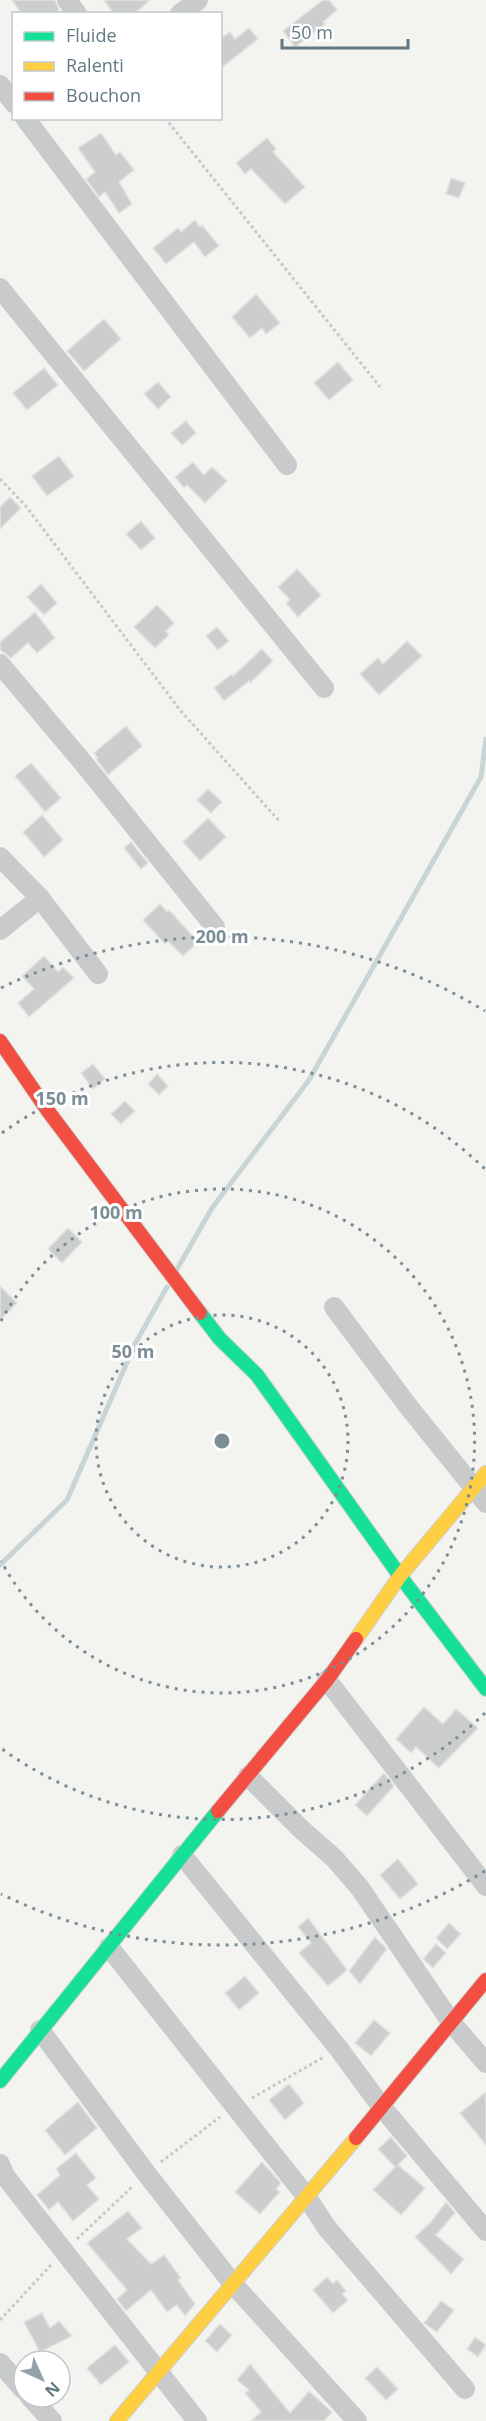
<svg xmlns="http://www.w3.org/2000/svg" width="486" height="2421" viewBox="0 0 486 2421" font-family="'Open Sans',sans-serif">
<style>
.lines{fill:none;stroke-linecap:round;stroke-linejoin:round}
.stream{stroke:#c9d4d5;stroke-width:5}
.building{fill:#cbcecd;stroke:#e2e2e1;stroke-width:1.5}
.fast-casing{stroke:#ced0cf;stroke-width:16}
.slow-casing{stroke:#ced0cf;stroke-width:16}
.jam-casing{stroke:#ced0cf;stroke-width:16}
.path{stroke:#c7c8c8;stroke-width:3;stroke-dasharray:3 3;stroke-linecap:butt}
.street{stroke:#c8cacb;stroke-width:20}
.fast{stroke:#16e098;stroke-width:14}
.slow{stroke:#ffcf43;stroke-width:14}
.jam{stroke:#f24e42;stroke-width:14}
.ring{fill:none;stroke:#7c8e95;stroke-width:3;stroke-dasharray:3 6}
.centre{fill:#7c8e95;stroke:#fff;stroke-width:3}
.ring-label{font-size:18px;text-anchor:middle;font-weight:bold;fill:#7c8e95;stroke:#fff;stroke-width:6;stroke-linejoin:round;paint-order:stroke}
</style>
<rect width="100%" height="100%" fill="#f3f3f0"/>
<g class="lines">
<g class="stream">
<polyline points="176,1271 212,1208 309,1080 481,777 486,739"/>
<polyline points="0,1565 67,1500 135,1344 167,1287"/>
</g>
</g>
<g class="building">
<polygon points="12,0 55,0 59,10 55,14 22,14"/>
<polygon points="104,0 150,0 134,14 114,14"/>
<polygon points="323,0 329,0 337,10 323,22 325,24 295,47 283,31"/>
<polygon points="249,28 258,39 220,69 220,39 230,32 235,39"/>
<polygon points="101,133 116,155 120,152 134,170 119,182 132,204 119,213 105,192 99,197 86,179 95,172 78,148"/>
<polygon points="267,138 276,149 273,152 305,187 285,204 251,169 245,174 236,163"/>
<polygon points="451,178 465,183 459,198 446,194"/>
<polygon points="195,220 200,227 202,225 219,246 205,257 194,242 166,264 153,248 178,228 181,232"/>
<polygon points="256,294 280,323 266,334 262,328 250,338 232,317"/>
<polygon points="104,319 121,339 84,371 67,351"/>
<polygon points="338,362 353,380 329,400 314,383"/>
<polygon points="44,368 58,385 27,410 13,393"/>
<polygon points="158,382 171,397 158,409 144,394"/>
<polygon points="186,421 196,433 182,445 171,433"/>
<polygon points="59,456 74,476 47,496 32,476"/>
<polygon points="193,462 204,475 212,467 227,481 205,503 187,485 184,488 175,477"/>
<polygon points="10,497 21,508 0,529 0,507"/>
<polygon points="141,521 155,538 141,550 126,534"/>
<polygon points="297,569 321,595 298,617 286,603 290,600 278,587"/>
<polygon points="41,584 57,603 44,615 27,597"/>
<polygon points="157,605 174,623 166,631 169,635 155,648 134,627"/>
<polygon points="35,612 55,638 37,653 28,643 11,658 0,650 0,642"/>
<polygon points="217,627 229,641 218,650 206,636"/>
<polygon points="407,641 422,656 379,695 360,674 378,658 383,664"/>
<polygon points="262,649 273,661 250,683 249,681 224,701 214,688 232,674 233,676"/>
<polygon points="126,726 142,746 108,775 96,759 98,758 94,753"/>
<polygon points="31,763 61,798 45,812 15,776"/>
<polygon points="208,789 222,802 211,813 197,800"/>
<polygon points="42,815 63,840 44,857 23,832"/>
<polygon points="208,818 226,837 200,861 183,842"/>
<polygon points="131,842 148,863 141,869 124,848"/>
<polygon points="160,904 167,912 169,910 198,942 183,956 168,941 165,944 143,920"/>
<polygon points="44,956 58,972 63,967 74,978 29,1017 18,1003 34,989 22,976"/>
<polygon points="93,1064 105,1079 93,1089 81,1073"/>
<polygon points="157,1074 168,1086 159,1095 148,1084"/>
<polygon points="125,1101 135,1111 121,1124 111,1114"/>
<polygon points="68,1228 82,1242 62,1263 48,1249"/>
<polygon points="0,1286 17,1303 0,1320"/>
<polygon points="424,1707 443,1724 456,1709 478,1728 439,1768 416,1747 411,1753 396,1739"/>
<polygon points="384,1773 394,1786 367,1816 355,1805"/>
<polygon points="398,1859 418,1884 400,1899 380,1875"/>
<polygon points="308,1918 347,1970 328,1986 299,1953 311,1943 298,1927"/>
<polygon points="449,1923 461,1934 447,1949 436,1938"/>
<polygon points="375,1937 387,1949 360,1984 349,1971"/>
<polygon points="436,1944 446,1953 433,1968 423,1959"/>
<polygon points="245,1976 259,1993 239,2010 225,1993"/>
<polygon points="374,2020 390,2033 371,2056 355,2043"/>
<polygon points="289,2084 304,2103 285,2120 269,2100"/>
<polygon points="486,2092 486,2145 460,2113"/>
<polygon points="78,2102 97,2128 65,2155 45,2130"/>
<polygon points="391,2137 407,2156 398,2165 425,2188 401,2215 373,2190 395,2167 378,2149"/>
<polygon points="76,2153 96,2178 87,2185 99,2199 73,2221 58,2202 49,2210 37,2195 60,2175 56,2169"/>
<polygon points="262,2162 281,2183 276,2189 280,2192 260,2214 235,2192"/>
<polygon points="446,2202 455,2213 436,2235 464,2259 451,2274 415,2237 431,2222"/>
<polygon points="128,2211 142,2228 127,2239 151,2264 164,2255 181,2278 178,2280 195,2304 185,2316 177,2305 167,2312 151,2290 126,2311 117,2299 127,2290 87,2243"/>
<polygon points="327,2277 333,2284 337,2280 346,2291 342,2294 348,2300 333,2313 313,2290"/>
<polygon points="441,2301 454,2310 437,2332 424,2323"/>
<polygon points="42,2313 50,2328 59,2321 72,2336 40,2352 24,2322"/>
<polygon points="220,2324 232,2335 217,2352 205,2341"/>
<polygon points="475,2337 486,2345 478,2357 467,2349"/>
<polygon points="115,2345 129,2362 101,2385 87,2368"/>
<polygon points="250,2364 290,2413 309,2391 332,2412 324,2421 251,2421 261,2412 245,2393 249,2390 237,2380"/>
<polygon points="377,2367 398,2389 386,2400 365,2378"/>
</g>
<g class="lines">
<defs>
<g id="fast">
<polyline points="200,1313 220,1339 257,1375 400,1576 486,1689"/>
<polyline points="0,2081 218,1811"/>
</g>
<g id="slow">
<polyline points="356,1639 400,1576 486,1473"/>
<polyline points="117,2421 356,2138"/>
</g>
<g id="jam">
<polyline points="0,1041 48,1111 200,1313"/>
<polyline points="218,1811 327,1680 356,1639"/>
<polyline points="356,2138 486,1980"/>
</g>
</defs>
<use href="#fast" class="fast-casing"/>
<use href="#slow" class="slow-casing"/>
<use href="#jam" class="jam-casing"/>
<g class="path">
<polyline points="165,118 380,387"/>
<polyline points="0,479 25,505 180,710 280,822"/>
<polyline points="252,2098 324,2057"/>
<polyline points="161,2162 220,2117"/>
<polyline points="77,2239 133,2186"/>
<polyline points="0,2320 51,2265"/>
</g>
<g class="street">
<polyline points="67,0 77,14"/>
<polyline points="180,14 198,0"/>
<polyline points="0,85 14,103"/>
<polyline points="25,118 287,465"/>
<polyline points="0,288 324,688"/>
<polyline points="0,664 85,765 215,927"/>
<polyline points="0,857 40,898 98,974"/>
<polyline points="0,930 40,898"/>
<polyline points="334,1307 408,1406 486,1503"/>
<polyline points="327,1680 486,1886"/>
<polyline points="248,1776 302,1830 334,1858 360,1888 451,2022 486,2063"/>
<polyline points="182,1855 339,2049 381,2106 486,2231"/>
<polyline points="109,1947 306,2196 327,2228 465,2389"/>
<polyline points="40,2030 146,2173 233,2284 357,2421"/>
<polyline points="0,2164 5,2176 197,2421"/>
<polyline points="0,2363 24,2390"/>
<polyline points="30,2397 52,2421"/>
</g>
<use href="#fast" class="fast"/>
<use href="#slow" class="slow"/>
<use href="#jam" class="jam"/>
</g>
<g class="ring">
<circle cx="222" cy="1441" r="126"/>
<path d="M1 1321A252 252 0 1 1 1 1561"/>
<path d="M485 1713A378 378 0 0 1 2 1749M2 1133A378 378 0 0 1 485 1169"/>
<path d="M485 1871A504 504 0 0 1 1 1894M1 988A504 504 0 0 1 485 1011"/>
</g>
<circle cx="222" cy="1441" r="9" class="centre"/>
<g class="ring-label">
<text x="222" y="943">200 m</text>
<text x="62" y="1105">150 m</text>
<text x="116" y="1219">100 m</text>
<text x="133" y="1358">50 m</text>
</g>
<rect x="12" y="12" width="210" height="108" fill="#ffffff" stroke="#c0c9cd" stroke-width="1.5"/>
<rect x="24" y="32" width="30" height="9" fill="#16e098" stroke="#c0c9cd" stroke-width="1.5"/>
<text x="66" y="42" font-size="18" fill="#627882">Fluide</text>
<rect x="24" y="62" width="30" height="9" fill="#ffcf43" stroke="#c0c9cd" stroke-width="1.5"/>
<text x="66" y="72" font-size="18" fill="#627882">Ralenti</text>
<rect x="24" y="92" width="30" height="9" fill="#f24e42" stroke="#c0c9cd" stroke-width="1.5"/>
<text x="66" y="102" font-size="18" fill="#627882">Bouchon</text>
<g transform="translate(42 2379) rotate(135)"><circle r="28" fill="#ffffff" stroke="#c0c9cd" stroke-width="1.5"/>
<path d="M0-4.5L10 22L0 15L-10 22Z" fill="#95a3a8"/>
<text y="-9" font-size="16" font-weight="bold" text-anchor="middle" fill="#627882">N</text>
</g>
<path d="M282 39v9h126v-9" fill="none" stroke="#627882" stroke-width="3"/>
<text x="291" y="39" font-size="18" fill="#627882" stroke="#ffffff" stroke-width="4.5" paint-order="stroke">50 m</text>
</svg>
